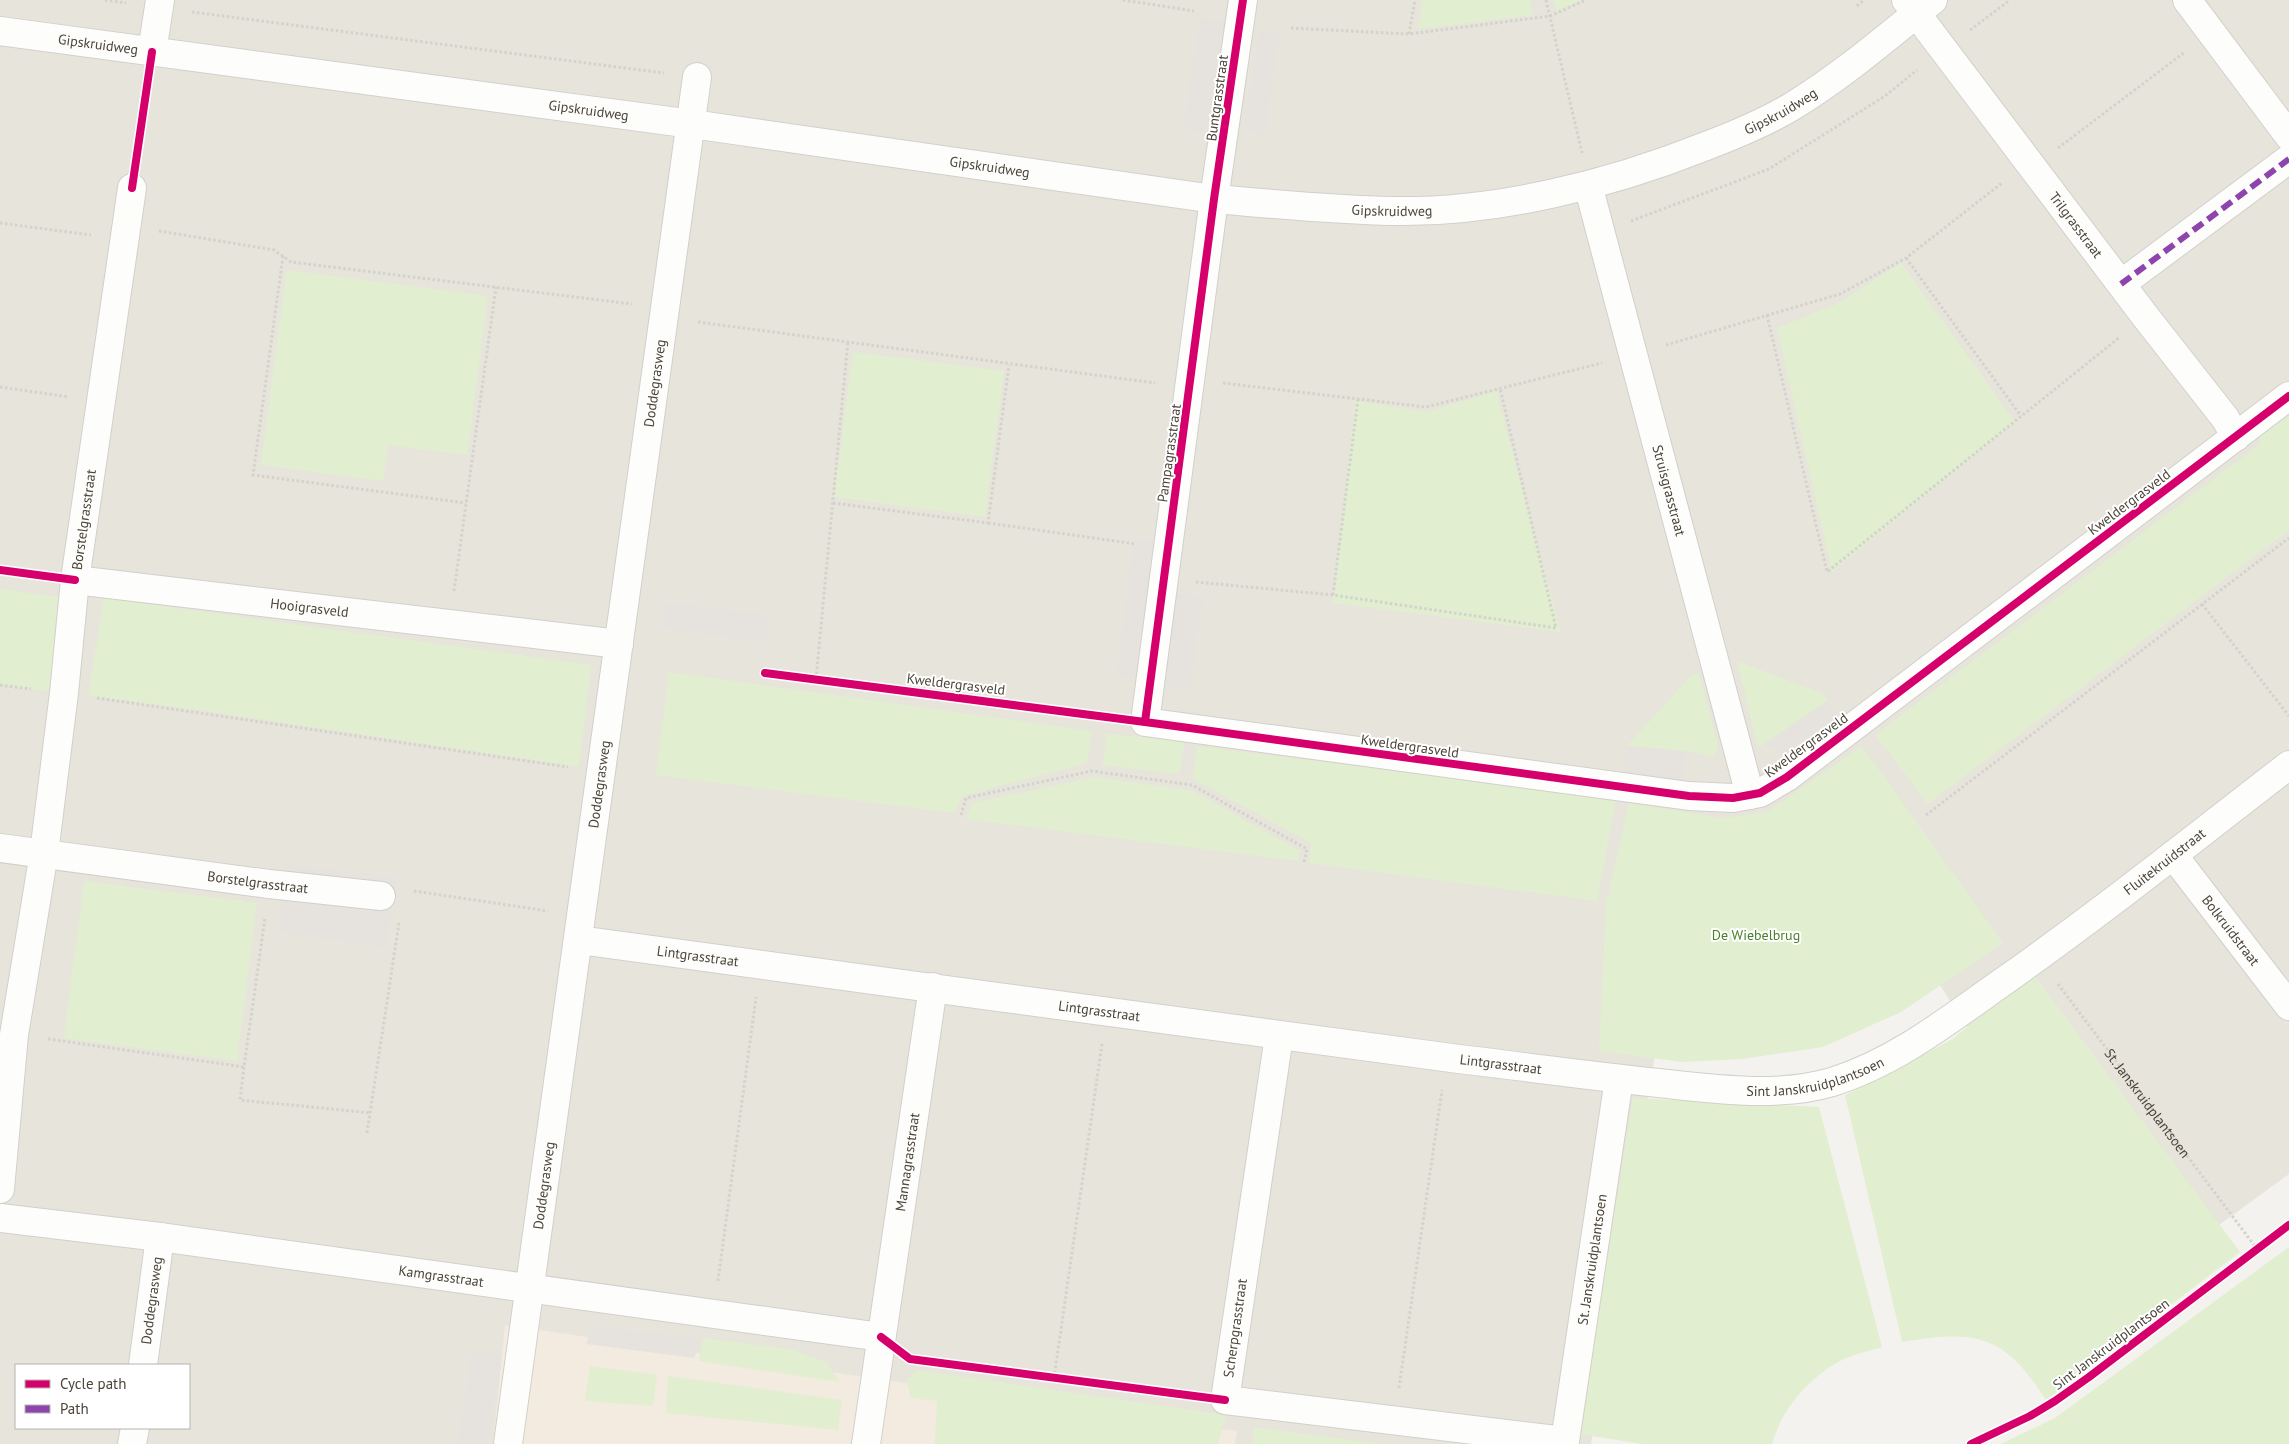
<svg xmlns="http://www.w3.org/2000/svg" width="2289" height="1444" viewBox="0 0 2289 1444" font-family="'PT Sans',sans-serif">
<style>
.residential{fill:#e7e4dc;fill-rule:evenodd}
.commercial{fill:#f3ebdf}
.green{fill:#e1eecf}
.parking{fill:#e6e3df}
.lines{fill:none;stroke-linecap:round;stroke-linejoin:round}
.pedestrian-casing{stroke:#d2d0cb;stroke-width:30}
.minor-casing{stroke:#d2d0cb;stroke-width:30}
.path{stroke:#d3d2cc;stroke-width:3;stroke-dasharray:2.5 2.5;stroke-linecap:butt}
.pedestrian{stroke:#fdfdfc;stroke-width:28}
.minor{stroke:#fdfdfc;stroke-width:28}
.quiet{stroke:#8e44ad;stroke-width:6;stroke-dasharray:12 6;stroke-linecap:butt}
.cycleway-casing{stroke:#fff;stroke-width:11}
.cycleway{stroke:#d6006c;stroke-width:8}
.labels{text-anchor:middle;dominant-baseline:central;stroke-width:4;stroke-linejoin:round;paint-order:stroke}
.street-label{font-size:14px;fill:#4b4439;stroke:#fff}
.park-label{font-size:14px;fill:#4a7f2a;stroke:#fff}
</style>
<rect width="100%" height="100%" fill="#f4f2ee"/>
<path class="residential" d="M0 0H2289V1174L2138 1284 1837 830 1689 848 1591 1444H0ZM16 1365H189V1428H16Z"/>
<polygon class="commercial" points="505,1325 1237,1431 1235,1444 493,1444"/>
<g class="green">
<polygon points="1423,0 1530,0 1533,15 1418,29"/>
<polygon points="1553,0 1581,0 1557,11"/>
<polygon points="1901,263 2015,422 1832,572 1777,328 1839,303"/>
<polygon points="287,270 488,296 467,455 388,445 383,481 261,465"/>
<polygon points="853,352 1004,371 985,517 834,497"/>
<polygon points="1496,391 1561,632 1333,603 1355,401 1427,412"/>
<polygon points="2289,414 2289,530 1928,804 1875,735 2260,444 2259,437"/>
<polygon points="0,589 66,598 54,692 0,685"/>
<polygon points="104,598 591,665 579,767 206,711 88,696"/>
<polygon points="1737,661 1824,694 1832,706 1827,701 1758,748"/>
<polygon points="669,672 1092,731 1087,763 963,796 954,813 656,775"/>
<polygon points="1699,673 1718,745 1714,757 1687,751 1627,746 1691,675"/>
<polygon points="1107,734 1185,741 1179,774 1102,765"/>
<polygon points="1197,746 1616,799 1597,901 1309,863 1311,843 1193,779"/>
<polygon points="1862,746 2003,943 1901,1012 1823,1047 1742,1059 1682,1062 1599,1051 1606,905 1629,803 1722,818 1767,812"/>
<polygon points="1096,777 1193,791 1300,851 1298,861 966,819 972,803"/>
<polygon points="84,881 257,903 237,1061 64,1038"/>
<path d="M2031 971 2240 1252 2046 1400C2003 1333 1976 1330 1902 1342L1845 1095 1953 1039Z"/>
<path d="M1633 1098 1819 1107 1882 1347C1869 1351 1854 1354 1842 1360 1810 1376 1781 1410 1772 1444H1643L1579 1434Z"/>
<polygon points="2289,1247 2289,1444 2001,1444 2055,1418"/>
<polygon points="703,1338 790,1349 826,1362 840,1382 699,1361"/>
<polygon points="590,1366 657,1375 653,1406 585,1401"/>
<polygon points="917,1370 1226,1415 1218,1444 935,1444 937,1401 911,1398 907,1381"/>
<polygon points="668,1376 842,1400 838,1430 666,1413"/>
<polygon points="1254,1427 1382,1444 1252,1444"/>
</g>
<g class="parking">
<polygon points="1200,18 1225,22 1212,133 1183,129"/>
<polygon points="1259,30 1280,34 1265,135 1243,132"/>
<polygon points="1133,539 1155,542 1136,679 1116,677"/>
<polygon points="1172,593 1204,595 1200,615 1191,690 1159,686"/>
<polygon points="664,602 770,615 767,635 764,643 661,628"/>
<polygon points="1827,701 1844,718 1788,760 1767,743"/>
<polygon points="1627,746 1687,751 1682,781 1624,777"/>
<polygon points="286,864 397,877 386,948 278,932"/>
<polygon points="593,1326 703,1338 694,1358 586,1344"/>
<polygon points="472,1351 501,1354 488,1444 457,1444"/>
</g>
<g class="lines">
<defs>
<polyline id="pedestrian" points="2121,284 2289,159"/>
<g id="minor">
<polyline points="1243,0 1214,199 1145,722 1689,796 1733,798 1760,793 1787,777 2289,396"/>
<path id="s2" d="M1906 0 2145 316 2225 418 2236 437"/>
<polyline points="2187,0 2289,136"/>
<path id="s3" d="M0 31 692 124 1214 199C1274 204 1333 210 1393 211 1496 213 1611 184 1706 146 1735 135 1764 123 1791 107 1842 76 1887 37 1933 0"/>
<polyline points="152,52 160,0"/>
<path id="s4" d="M1588 185 1750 795"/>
<path id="s5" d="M75 580 619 644"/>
<path id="s6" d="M0 848 269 884 381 896"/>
<path id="s7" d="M2173 855 2289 1006"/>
<path id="s8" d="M579 940C872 979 1166 1021 1459 1059 1526 1067 1592 1076 1659 1083 1713 1089 1778 1098 1832 1082 1893 1063 1945 1023 1997 986 2097 916 2192 840 2289 765"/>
<path id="s9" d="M1279 1036 1225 1400 1565 1441 1619 1079"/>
<path id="s10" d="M0 1189 14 1035 44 853 64 693 75 580 132 188"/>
<path id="s11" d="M0 1218 160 1237 881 1337"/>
<path id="s12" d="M143 1365 160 1237"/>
<polyline points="132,1444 135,1428"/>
<path id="s13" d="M508 1444 697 77"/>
<path id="s14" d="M866 1444 933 987"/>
</g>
</defs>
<use href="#pedestrian" class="pedestrian-casing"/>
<use href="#minor" class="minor-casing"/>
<g class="path">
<polyline points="105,0 126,3"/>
<polyline points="1123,0 1194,11"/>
<polyline points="1546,0 1582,153"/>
<polyline points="1857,6 1864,0"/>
<polyline points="192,12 664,73"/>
<polyline points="1291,28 1409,34 1550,16 1586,0"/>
<polyline points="1970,30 2010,0"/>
<polyline points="1409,34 1415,0"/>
<polyline points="2058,148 2185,52"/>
<polyline points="1631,221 1769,169 1885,96 1917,70"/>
<polyline points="0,223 91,235"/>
<polyline points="159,231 274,250 291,262 632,304"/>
<polyline points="283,256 253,475 466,503"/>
<polyline points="1906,258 2021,416"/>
<polyline points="1767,315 1827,572 2120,337"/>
<polyline points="698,322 1155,383"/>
<polyline points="1666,345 1840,294 1906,258 2002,183"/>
<polyline points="1223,383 1426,407 1602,363"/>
<polyline points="0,387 69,397"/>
<polyline points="833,503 988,523 1009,365"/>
<polyline points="988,523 1136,544"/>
<polyline points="1196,582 1333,595 1556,628 1500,388"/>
<polyline points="454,591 496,287"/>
<polyline points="1333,595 1358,399"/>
<polyline points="2202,604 2289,716"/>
<polyline points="816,679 848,341"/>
<polyline points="0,685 31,689"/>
<polyline points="97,698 568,767"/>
<polyline points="961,815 966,798 1092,771 1192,785 1307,849 1304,862"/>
<polyline points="1926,815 2289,538"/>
<polyline points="414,891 548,911"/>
<path id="s1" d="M2058 984 2257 1249"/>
<polyline points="48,1039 244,1067 265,918"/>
<polyline points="244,1067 240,1100 371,1113"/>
<polyline points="367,1133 399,923"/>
<polyline points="718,1281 756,997"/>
<polyline points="1054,1378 1102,1044"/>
<polyline points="1399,1388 1442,1090"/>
</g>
<use href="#pedestrian" class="pedestrian"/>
<use href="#minor" class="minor"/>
<polyline class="quiet" points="2121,284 2289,159"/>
<defs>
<g id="cycleway">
<polyline points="1243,0 1214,199 1145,722 1689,796 1733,798 1760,793 1787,777 2289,396"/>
<polyline points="132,188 152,52"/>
<polyline points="0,570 75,580"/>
<polyline points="765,673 1145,722"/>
<polyline points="881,1337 910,1359 1225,1400"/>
<polyline points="1971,1444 2030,1416 2055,1401 2089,1377 2289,1225"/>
</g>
</defs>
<use href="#cycleway" class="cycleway-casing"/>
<use href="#cycleway" class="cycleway"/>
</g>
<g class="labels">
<g class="street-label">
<text stroke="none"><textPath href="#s3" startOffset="99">Gipskruidweg</textPath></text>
<text transform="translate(1217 98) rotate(-82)">Buntgrasstraat</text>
<text stroke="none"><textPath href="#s3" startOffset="594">Gipskruidweg</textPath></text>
<text stroke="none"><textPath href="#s3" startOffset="1809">Gipskruidweg</textPath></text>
<text stroke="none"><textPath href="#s3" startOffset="999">Gipskruidweg</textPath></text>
<text stroke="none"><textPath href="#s3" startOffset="1404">Gipskruidweg</textPath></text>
<text stroke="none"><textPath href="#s2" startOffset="282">Trilgrasstraat</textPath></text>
<text stroke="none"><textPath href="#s13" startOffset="1071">Doddegrasweg</textPath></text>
<text transform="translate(1169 453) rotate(-82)">Pampagrasstraat</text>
<text stroke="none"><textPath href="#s4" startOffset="316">Struisgrasstraat</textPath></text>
<text transform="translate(2129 502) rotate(-37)">Kweldergrasveld</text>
<text stroke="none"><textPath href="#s10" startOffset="675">Borstelgrasstraat</textPath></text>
<text stroke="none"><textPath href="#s5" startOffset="236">Hooigrasveld</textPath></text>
<text transform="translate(956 684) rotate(7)">Kweldergrasveld</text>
<text transform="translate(1806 745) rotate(-36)">Kweldergrasveld</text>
<text transform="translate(1410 746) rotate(8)">Kweldergrasveld</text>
<text stroke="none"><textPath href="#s13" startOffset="666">Doddegrasweg</textPath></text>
<text stroke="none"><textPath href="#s8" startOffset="1664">Fluitekruidstraat</textPath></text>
<text stroke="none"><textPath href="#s6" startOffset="260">Borstelgrasstraat</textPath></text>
<text stroke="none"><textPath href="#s7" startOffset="95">Bolkruidstraat</textPath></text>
<text stroke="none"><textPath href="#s8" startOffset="120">Lintgrasstraat</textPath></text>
<text stroke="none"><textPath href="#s8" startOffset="525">Lintgrasstraat</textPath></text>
<text stroke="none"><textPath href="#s8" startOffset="930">Lintgrasstraat</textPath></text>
<text stroke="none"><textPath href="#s8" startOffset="1248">Sint Janskruidplantsoen</textPath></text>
<text stroke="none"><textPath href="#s1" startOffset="149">St. Janskruidplantsoen</textPath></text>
<text stroke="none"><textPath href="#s14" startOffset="285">Mannagrasstraat</textPath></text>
<text stroke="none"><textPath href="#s13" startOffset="261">Doddegrasweg</textPath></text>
<text stroke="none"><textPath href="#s9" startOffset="894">St. Janskruidplantsoen</textPath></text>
<text stroke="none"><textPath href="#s11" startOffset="445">Kamgrasstraat</textPath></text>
<text stroke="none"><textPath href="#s12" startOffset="65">Doddegrasweg</textPath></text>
<text transform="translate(1235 1328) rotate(-82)">Scherpgrasstraat</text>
<text transform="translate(2111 1344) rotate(-37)">Sint Janskruidplantsoen</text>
</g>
<g class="park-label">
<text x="1756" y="935">De Wiebelbrug</text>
</g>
</g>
<rect x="15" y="1364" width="175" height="65" fill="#ffffff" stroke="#b7b4b0"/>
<rect x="25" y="1380" width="25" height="8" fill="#d6006c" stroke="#b7b4b0"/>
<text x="60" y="1389" font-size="15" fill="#4b4439">Cycle path</text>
<rect x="25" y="1405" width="25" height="8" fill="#8e44ad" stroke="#b7b4b0"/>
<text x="60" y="1414" font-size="15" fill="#4b4439">Path</text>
</svg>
